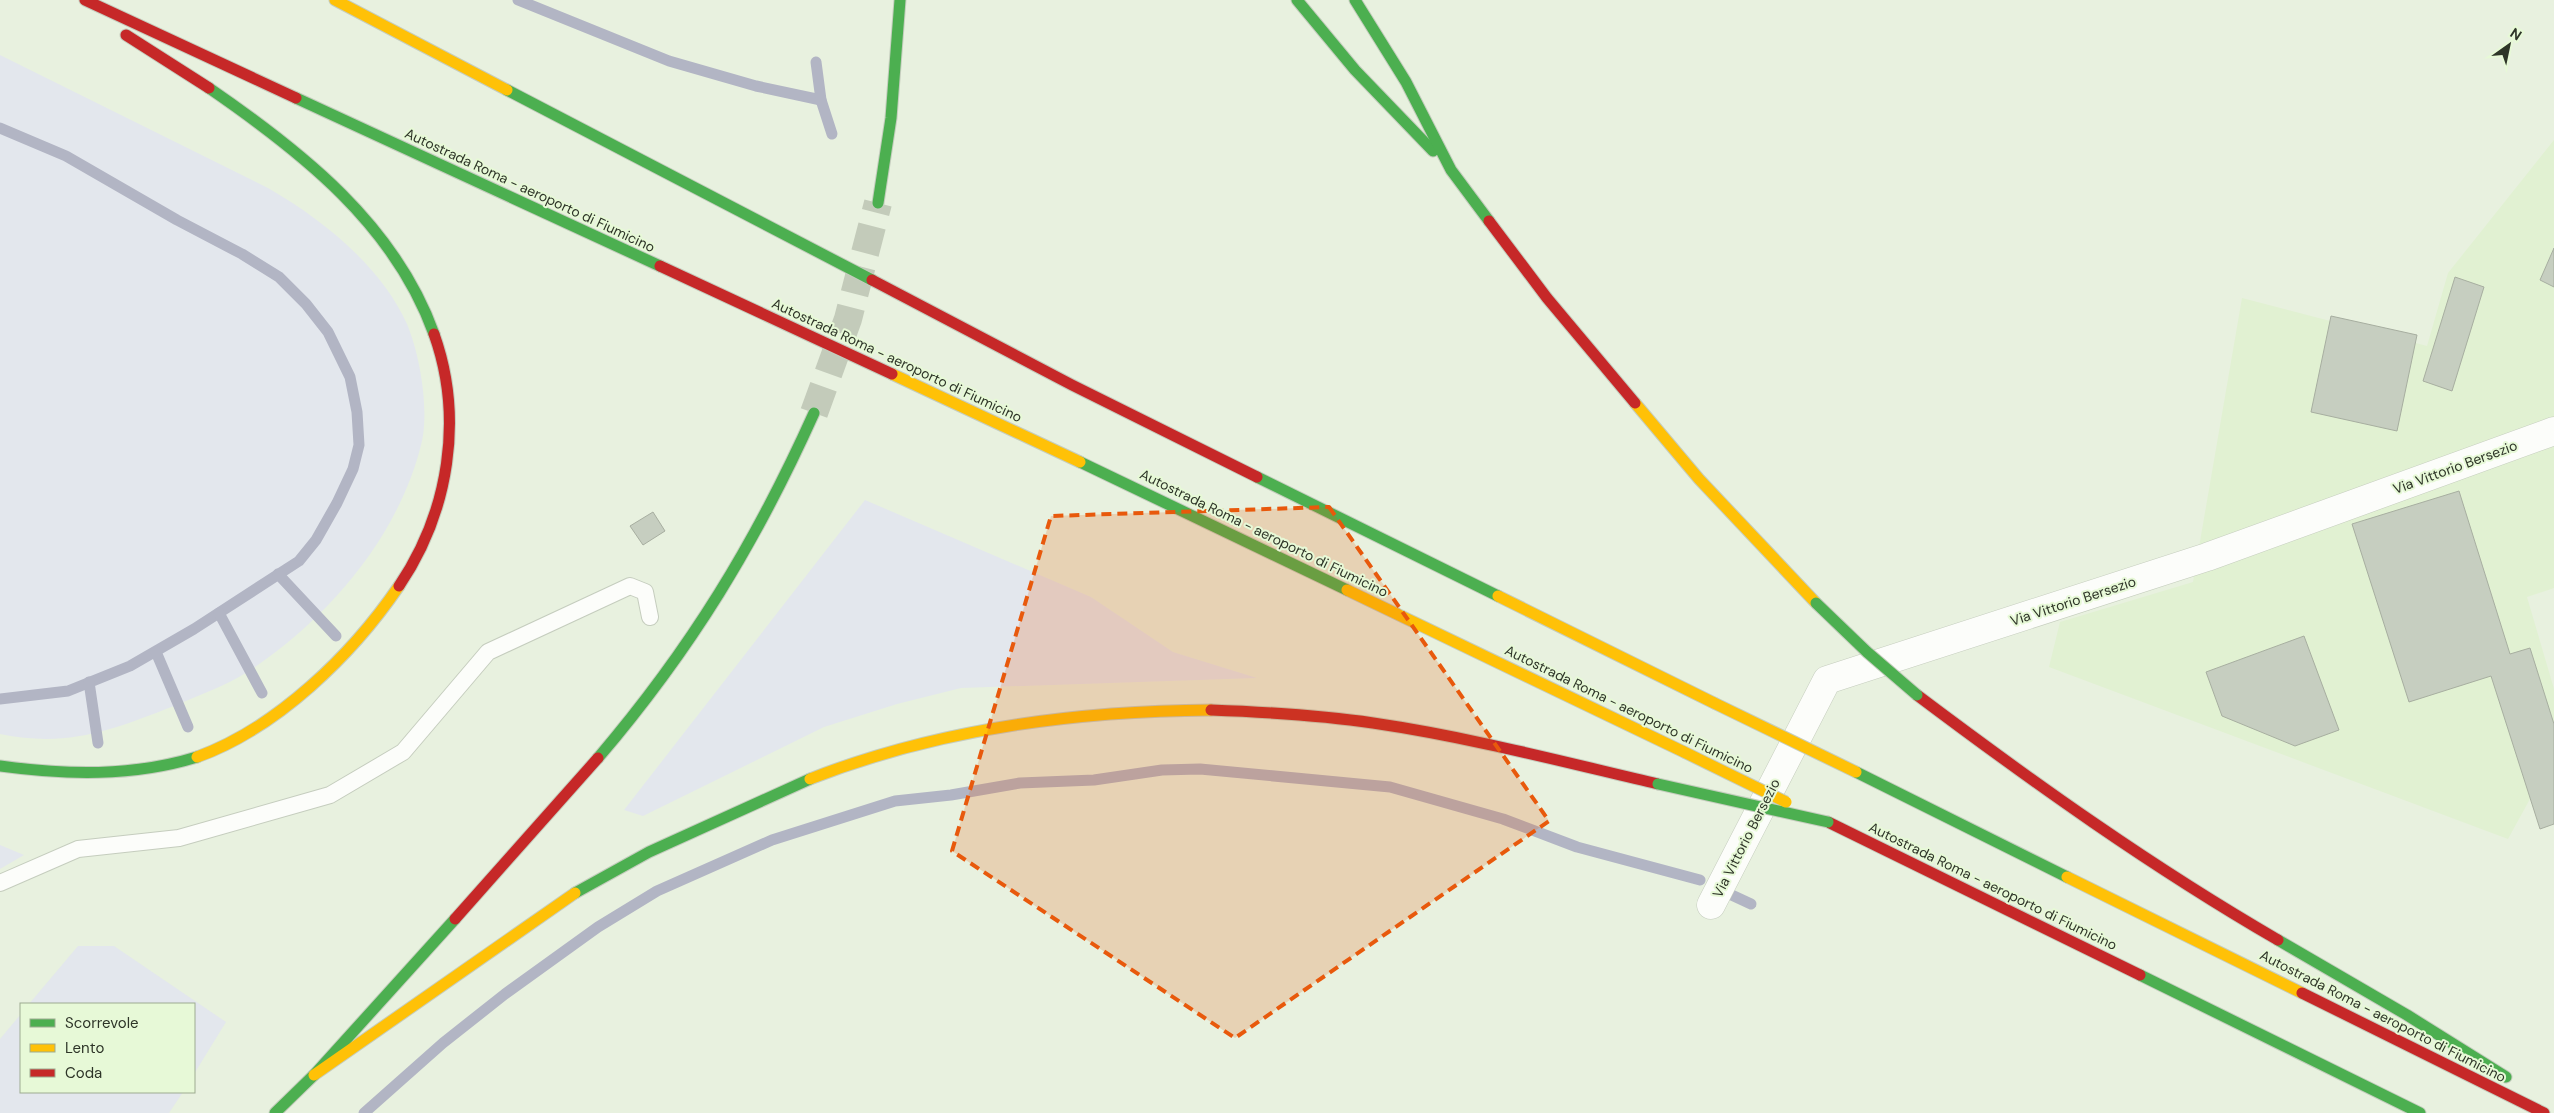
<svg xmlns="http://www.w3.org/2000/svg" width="2554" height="1113" viewBox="0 0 2554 1113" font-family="'DM Sans',sans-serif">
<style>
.built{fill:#e1f1d2}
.green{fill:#e3e7ed}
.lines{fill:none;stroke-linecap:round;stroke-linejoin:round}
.stream{stroke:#b2b5c4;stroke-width:11}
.building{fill:#c6cec0;stroke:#a7aea0}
.highway-tunnel{stroke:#c3cbba;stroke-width:28;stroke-dasharray:28 14;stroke-linecap:butt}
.lane-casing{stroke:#c5cdbe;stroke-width:18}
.street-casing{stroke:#c5cdbe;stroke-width:29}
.fast-casing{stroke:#c5cdbe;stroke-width:13}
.slow-casing{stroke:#c5cdbe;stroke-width:13}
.jam-casing{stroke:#c5cdbe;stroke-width:13}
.lane{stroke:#fcfdfa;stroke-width:16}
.street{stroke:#fcfdfa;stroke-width:28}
.fast{stroke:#4caf50;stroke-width:11}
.slow{stroke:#ffc107;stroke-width:11}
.jam{stroke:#c62828;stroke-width:11}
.fast-bridge-casing{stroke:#c5cdbe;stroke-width:13;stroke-linecap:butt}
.slow-bridge-casing{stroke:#c5cdbe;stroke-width:13;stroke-linecap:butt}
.fast-bridge{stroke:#4caf50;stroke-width:11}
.slow-bridge{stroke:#ffc107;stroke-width:11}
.marked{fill:#e8590c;fill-opacity:0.2;stroke:#e8590c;stroke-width:4;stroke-dasharray:10 6;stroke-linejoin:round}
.labels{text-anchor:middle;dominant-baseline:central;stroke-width:4;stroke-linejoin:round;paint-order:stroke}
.street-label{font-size:14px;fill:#2e3528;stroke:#e7f9d7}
</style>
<rect width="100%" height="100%" fill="#e8f1df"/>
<polygon class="built" points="2554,140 2554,588 2527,597 2554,689 2554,755 2508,839 2049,667 2060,622 2193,582 2242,298 2427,346 2448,273"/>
<g class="green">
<path d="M0 55 268 188C322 219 381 266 407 324 420 355 429 408 422 441 400 535 329 618 249 671 226 686 199 695 174 706 112 730 68 748 0 734Z"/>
<polygon points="865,500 1091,597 1173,652 1257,678 961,688 897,704 824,727 643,816 624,810"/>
<polygon points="0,845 24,855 0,869"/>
<polygon points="78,946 114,946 226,1022 194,1074 194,1004 29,1004"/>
<polygon points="21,1014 21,1092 183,1092 169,1113 0,1113 0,1039"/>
</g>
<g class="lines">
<g class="stream">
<polyline points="518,0 669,61 756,86 821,100"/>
<polyline points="816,62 821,100 832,134"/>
<polyline points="0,128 66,156 177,220 242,254 279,277 306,304 328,332 350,377 357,412 359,445 353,469 337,503 316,540 299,561 194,629 130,666 68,691 0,699"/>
<polyline points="278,574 336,636"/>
<polyline points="219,613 262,693"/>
<polyline points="156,652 188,727"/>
<polyline points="89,682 98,743"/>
<polyline points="1723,891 1751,904"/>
<polyline points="364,1113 443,1043 505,994 598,927 657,891 772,840 895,801 951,795 1020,783 1094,780 1162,770 1200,769 1390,787 1503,819 1577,847 1700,880"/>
</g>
</g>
<g class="building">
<polygon points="2554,248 2554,287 2540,280"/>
<polygon points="2455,277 2484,287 2452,391 2423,381"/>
<polygon points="2331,316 2417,335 2397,431 2311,412"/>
<polygon points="2459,491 2510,654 2530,648 2554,724 2554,824 2540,829 2491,676 2409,702 2352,524"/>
<polygon points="653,512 665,531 643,545 630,526"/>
<polygon points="2304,636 2339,730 2295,746 2222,716 2206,672"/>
</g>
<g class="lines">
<polyline class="highway-tunnel" points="814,413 848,319 878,203"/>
<defs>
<polyline id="lane" points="0,883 78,849 179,838 330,795 403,752 488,652 630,586 645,592 650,617"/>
<polyline id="street" points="1711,905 1827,680 2207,557 2554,431"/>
<g id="fast">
<polyline points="1297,0 1355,70 1433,151"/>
<polyline points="1355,0 1406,82 1451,170 1489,221"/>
<path d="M209 88C302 152 395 225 434 334"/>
<polyline points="507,90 872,280"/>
<polyline points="296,98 660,266"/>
<polyline points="878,203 891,118 900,0"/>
<polyline points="1080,462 1347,590"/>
<polyline points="1257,477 1498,596"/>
<path d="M598 758C691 649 755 544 814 413"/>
<path d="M0 766C66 775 132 777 197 757"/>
<polyline points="1856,772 2067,877"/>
<polyline points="575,893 649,852 810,779"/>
<polyline points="2278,940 2407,1015 2506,1077"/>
<polyline points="2140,975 2420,1113"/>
<polyline points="275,1113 314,1075 455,919"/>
</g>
<g id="slow">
<polyline points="335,0 507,90"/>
<polyline points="892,374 1080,462"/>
<polyline points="1635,403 1699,479 1816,603"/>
<polyline points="1347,590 1684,752"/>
<polyline points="1498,596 1714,703"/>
<path d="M197 757C277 728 352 655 399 586"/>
<path d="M810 779C937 729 1075 711 1211 710"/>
<polyline points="2067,877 2302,993"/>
<polyline points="314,1075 575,893"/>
</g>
<g id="jam">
<polyline points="85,0 296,98"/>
<polyline points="126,35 209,88"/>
<polyline points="1489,221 1547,298 1635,403"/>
<polyline points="660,266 892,374"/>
<polyline points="872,280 1072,385 1257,477"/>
<path d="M399 586C449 512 464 418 434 334"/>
<path d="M1917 695C2034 783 2152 867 2278 940"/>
<path d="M1211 710C1265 712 1319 715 1373 723 1469 737 1564 762 1658 784"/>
<polyline points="1828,822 2140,975"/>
<polyline points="455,919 598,758"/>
<polyline points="2302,993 2544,1113"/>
</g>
</defs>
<use href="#lane" class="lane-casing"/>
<use href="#street" class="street-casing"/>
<use href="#fast" class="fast-casing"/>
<use href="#slow" class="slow-casing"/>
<use href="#jam" class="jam-casing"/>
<use href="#lane" class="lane"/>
<use href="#street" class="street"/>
<use href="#fast" class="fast"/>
<use href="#slow" class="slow"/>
<use href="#jam" class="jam"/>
<defs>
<g id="fast-bridge">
<polyline points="1816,603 1867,652 1917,695"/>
<polyline points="1658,784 1828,822"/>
</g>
<g id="slow-bridge">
<polyline points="1714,703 1856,772"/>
<polyline points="1684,752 1786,802"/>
</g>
</defs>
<use href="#fast-bridge" class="fast-bridge-casing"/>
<use href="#slow-bridge" class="slow-bridge-casing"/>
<use href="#fast-bridge" class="fast-bridge"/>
<use href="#slow-bridge" class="slow-bridge"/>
</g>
<path class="marked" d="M1329 507 1549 821 1235 1038 952 851 1051 516Z"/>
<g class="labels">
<g class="street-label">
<text transform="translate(530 190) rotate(25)">Autostrada Roma - aeroporto di Fiumicino</text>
<text transform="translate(897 360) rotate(25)">Autostrada Roma - aeroporto di Fiumicino</text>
<text transform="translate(2455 467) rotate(-20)">Via Vittorio Bersezio</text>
<text transform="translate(1264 533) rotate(26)">Autostrada Roma - aeroporto di Fiumicino</text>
<text transform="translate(2073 601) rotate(-18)">Via Vittorio Bersezio</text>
<text transform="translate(1629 709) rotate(26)">Autostrada Roma - aeroporto di Fiumicino</text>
<text transform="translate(1746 838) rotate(-63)">Via Vittorio Bersezio</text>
<text transform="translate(1993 886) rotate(26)">Autostrada Roma - aeroporto di Fiumicino</text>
<text transform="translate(2383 1016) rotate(27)">Autostrada Roma - aeroporto di Fiumicino</text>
</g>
</g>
<rect x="20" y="1003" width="175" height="90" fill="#e7f9d7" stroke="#9dab91"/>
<rect x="30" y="1019" width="25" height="8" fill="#4caf50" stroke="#9dab91"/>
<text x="65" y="1028" font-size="15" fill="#2e3528">Scorrevole</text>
<rect x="30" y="1044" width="25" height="8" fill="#ffc107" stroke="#9dab91"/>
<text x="65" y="1053" font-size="15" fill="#2e3528">Lento</text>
<rect x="30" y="1069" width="25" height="8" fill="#c62828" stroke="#9dab91"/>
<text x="65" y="1078" font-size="15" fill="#2e3528">Coda</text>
<g transform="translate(2509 45) rotate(33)" stroke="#e7f9d7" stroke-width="4" paint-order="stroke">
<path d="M0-4L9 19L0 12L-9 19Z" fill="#2e3528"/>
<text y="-8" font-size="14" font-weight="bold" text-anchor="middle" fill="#2e3528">N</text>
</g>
</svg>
